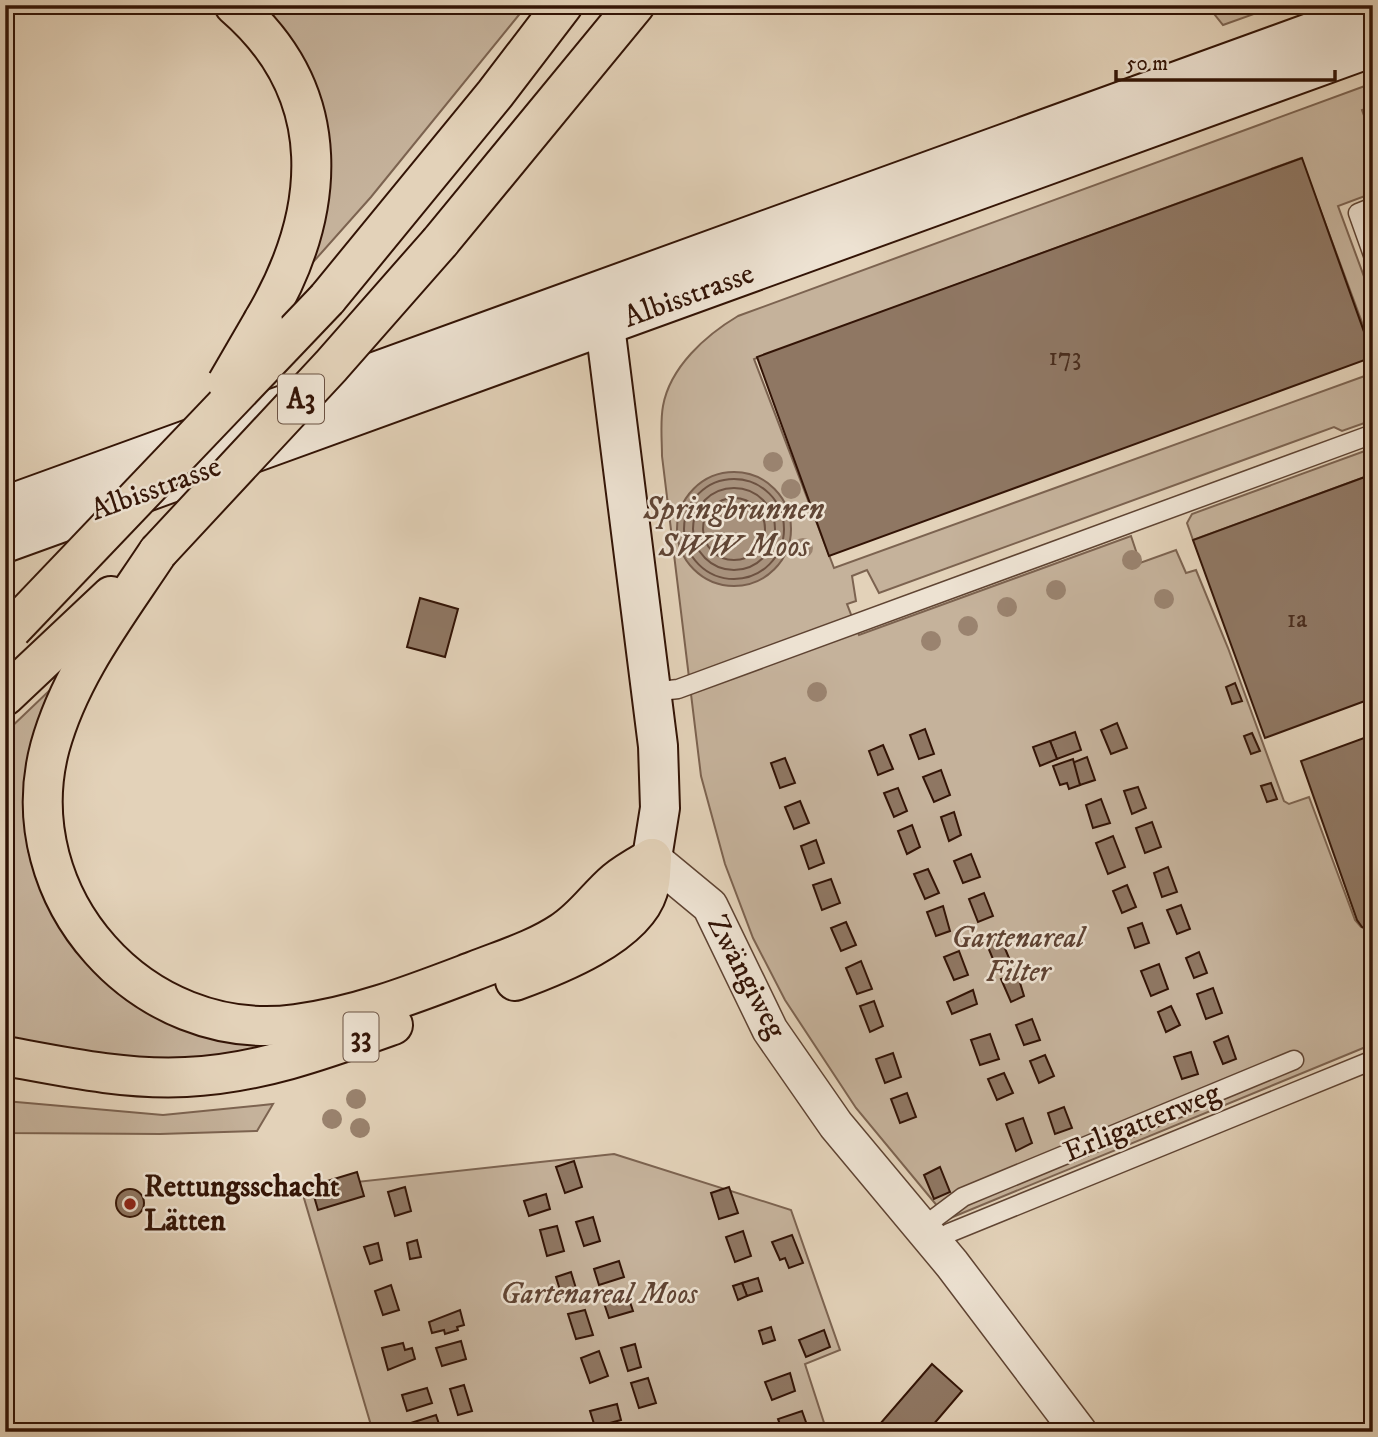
<svg xmlns="http://www.w3.org/2000/svg" width="1378" height="1437" viewBox="0 0 1378 1437" font-family="'IM FELL DW Pica',serif">
<style>
.green{fill:#c5b29b;stroke:#7c6350;stroke-width:2}
.water{fill:#a7917c;stroke:#795f4d;stroke-width:2}
.lines{fill:none;stroke-linecap:round;stroke-linejoin:round}
.shore{stroke:#6d5241;stroke-width:2}
.building{fill:#8f7763;stroke:#331406;stroke-width:2}
.service-casing{stroke:#5f4433;stroke-width:21}
.minor-casing{stroke:#5f4433;stroke-width:38}
.secondary-casing{stroke:#331406;stroke-width:42}
.motorway-casing{stroke:#331406;stroke-width:42}
.service{stroke:#ede2d2;stroke-width:18}
.minor{stroke:#ede2d2;stroke-width:35}
.secondary{stroke:#ede2d2;stroke-width:38}
.motorway{stroke:#e3d2b9;stroke-width:38}
.motorway-bridge-casing{stroke:#331406;stroke-width:42;stroke-linecap:butt}
.motorway-bridge{stroke:#e3d2b9;stroke-width:38}
.tree{fill:#9a836f}
.poi-dot{fill:#8f2418;stroke:#ede2d2;stroke-width:2.5}
.labels{text-anchor:middle;dominant-baseline:central;stroke-width:5;stroke-linejoin:round;paint-order:stroke}
.number-label{font-size:26px;fill:#4a2d1d}
.shield{fill:#ede2d2;stroke:#6b5243;stroke-width:2}
.shield-label{font-size:28px;font-weight:bold;fill:#331406}
.street-label{font-size:30px;fill:#331406;stroke:#ede2d2}
.park-label{font-size:30px;font-style:italic;fill:#5f4333;stroke:#ede2d2}
.poi-label{font-size:30px;font-weight:bold;fill:#331406;stroke:#ede2d2;text-anchor:start}
.water-label{font-size:32px;font-style:italic;fill:#614635;stroke:#ede2d2}
</style>
<rect width="100%" height="100%" fill="#e3d2b9"/>
<filter id="stains"><feTurbulence type="fractalNoise" baseFrequency=".00286" numOctaves="4"/><feColorMatrix values="0 0 0 0 .2 0 0 0 0 .09 0 0 0 0 .02 0 0 0 .5 -.17"/></filter>
<radialGradient id="worn" r=".72"><stop offset=".6" stop-color="#630" stop-opacity="0"/><stop offset="1" stop-color="#630" stop-opacity=".3"/></radialGradient>
<g class="green">
<polygon points="260,5 527,5 371,197 307,269 306,69 273,15"/>
<polygon points="1207,5 1279,5 1223,25"/>
<path d="M1373 83V106L1362 110 1373 140V193L1338 206 1373 301V352L1301 158 754 359 834 568 1373 373V420L1342 431 1334 427 879 593 867 570 852 576 856 601 847 604 859 635 1131 536 1140 563 1176 550 1186 573 1196 570 1228 648 1284 801 1289 804 1309 797 1355 920 1361 927 1373 932V1044L948 1219 856 1108 785 1000 753 938 725 864 701 776 662 456C662 440 660 422 663 406 670 367 706 335 738 316Z"/>
<polygon points="1373,448 1373,474 1193,540 1187,523 1192,514"/>
<polygon points="51,689 29,784 28,851 63,925 125,996 305,1042 200,1065 5,1043 5,733"/>
<polygon points="5,1101 163,1115 273,1104 257,1131 160,1134 5,1133"/>
<polygon points="614,1154 791,1210 840,1350 805,1364 827,1432 373,1432 301,1188"/>
</g>
<circle class="water" cx="734" cy="529" r="57"/>
<g class="lines">
<g class="shore">
<circle cx="734" cy="529" r="50"/>
<circle cx="734" cy="529" r="41"/>
<circle cx="734" cy="529" r="31"/>
</g>
</g>
<g class="building">
<polygon points="1302,158 1373,357 829,556 757,357"/>
<polygon points="1373,474 1373,698 1265,738 1193,540"/>
<polygon points="420,598 458,609 445,657 407,647"/>
<polygon points="1235,683 1242,701 1232,704 1226,687"/>
<polygon points="1117,723 1127,748 1111,754 1101,730"/>
<polygon points="925,729 934,754 919,759 910,735"/>
<polygon points="1075,732 1081,750 1057,759 1050,741"/>
<polygon points="1252,733 1260,751 1251,754 1244,736"/>
<polygon points="1364,738 1373,762 1373,931 1362,927 1357,920 1301,761"/>
<polygon points="1050,741 1057,759 1040,766 1033,747"/>
<polygon points="883,745 893,769 878,775 869,751"/>
<polygon points="1087,757 1095,780 1080,785 1072,763"/>
<polygon points="785,758 795,783 780,788 771,763"/>
<polygon points="1073,759 1080,785 1069,789 1067,783 1060,785 1053,766"/>
<polygon points="941,770 950,795 934,802 923,777"/>
<polygon points="1271,783 1277,799 1267,802 1261,786"/>
<polygon points="1138,787 1146,808 1132,814 1124,791"/>
<polygon points="898,788 907,811 894,817 884,793"/>
<polygon points="1101,799 1110,823 1093,828 1086,805"/>
<polygon points="800,801 809,823 794,829 785,807"/>
<polygon points="954,812 961,835 949,841 941,817"/>
<polygon points="1152,822 1161,847 1145,853 1136,828"/>
<polygon points="912,825 920,847 907,854 898,831"/>
<polygon points="1113,836 1125,867 1108,874 1096,843"/>
<polygon points="816,840 824,863 809,869 801,846"/>
<polygon points="971,854 980,877 963,883 954,861"/>
<polygon points="1168,867 1177,892 1162,897 1154,873"/>
<polygon points="928,869 939,893 925,899 914,874"/>
<polygon points="831,879 840,903 822,910 813,885"/>
<polygon points="1127,885 1136,907 1122,913 1113,891"/>
<polygon points="984,893 993,916 978,922 969,899"/>
<polygon points="1181,905 1190,929 1177,934 1167,910"/>
<polygon points="943,906 950,931 936,936 927,912"/>
<polygon points="846,922 856,945 841,951 831,928"/>
<polygon points="1142,923 1149,943 1135,948 1128,928"/>
<polygon points="999,934 1009,958 995,964 985,940"/>
<polygon points="959,951 968,975 954,980 944,957"/>
<polygon points="1199,952 1207,973 1194,978 1186,958"/>
<polygon points="861,961 872,989 857,994 846,968"/>
<polygon points="1159,964 1168,989 1151,996 1141,971"/>
<polygon points="1017,973 1024,996 1011,1002 1001,979"/>
<polygon points="1213,988 1222,1013 1206,1019 1197,994"/>
<polygon points="973,990 977,1004 952,1014 947,1002"/>
<polygon points="874,1001 883,1026 870,1032 860,1006"/>
<polygon points="1171,1006 1180,1025 1166,1032 1158,1012"/>
<polygon points="1032,1019 1040,1040 1024,1045 1016,1025"/>
<polygon points="990,1034 999,1059 980,1065 971,1040"/>
<polygon points="1228,1036 1236,1059 1223,1064 1214,1042"/>
<polygon points="1191,1052 1198,1074 1182,1079 1174,1057"/>
<polygon points="893,1053 901,1077 885,1083 876,1059"/>
<polygon points="1045,1055 1054,1076 1039,1083 1030,1061"/>
<polygon points="1004,1073 1013,1093 997,1100 988,1079"/>
<polygon points="907,1093 916,1117 900,1123 891,1099"/>
<polygon points="1064,1107 1072,1128 1055,1134 1048,1113"/>
<polygon points="1023,1118 1032,1143 1016,1151 1006,1124"/>
<polygon points="574,1161 582,1187 565,1193 556,1167"/>
<polygon points="940,1167 950,1192 934,1199 924,1175"/>
<polygon points="357,1172 364,1196 318,1210 311,1186"/>
<polygon points="405,1187 411,1211 395,1216 388,1192"/>
<polygon points="729,1187 738,1213 719,1219 711,1193"/>
<circle cx="130" cy="1203" r="14"/>
<polygon points="546,1194 550,1209 529,1216 524,1201"/>
<polygon points="593,1217 600,1241 584,1246 576,1222"/>
<polygon points="557,1226 564,1251 547,1256 540,1230"/>
<polygon points="743,1231 751,1256 735,1262 726,1237"/>
<polygon points="792,1235 803,1263 789,1268 785,1258 780,1260 772,1242"/>
<polygon points="417,1240 421,1257 410,1259 407,1243"/>
<polygon points="378,1243 382,1260 370,1264 364,1247"/>
<polygon points="619,1261 624,1277 599,1285 594,1269"/>
<polygon points="571,1272 578,1295 563,1300 556,1277"/>
<polygon points="758,1278 762,1291 747,1296 742,1283"/>
<polygon points="742,1283 747,1296 738,1300 733,1286"/>
<polygon points="391,1285 399,1310 383,1315 375,1291"/>
<polygon points="628,1296 633,1311 609,1318 604,1303"/>
<polygon points="460,1310 464,1325 457,1327 458,1330 445,1334 444,1330 432,1333 429,1322"/>
<polygon points="585,1310 593,1335 576,1339 568,1314"/>
<polygon points="771,1327 775,1340 763,1344 759,1331"/>
<polygon points="824,1330 830,1347 806,1357 799,1340"/>
<polygon points="461,1341 466,1359 442,1366 436,1348"/>
<polygon points="403,1343 405,1350 412,1348 415,1359 388,1370 382,1348"/>
<polygon points="635,1344 641,1367 628,1371 621,1348"/>
<polygon points="599,1351 608,1376 590,1383 581,1358"/>
<polygon points="932,1364 962,1391 927,1432 873,1432"/>
<polygon points="790,1373 795,1391 772,1400 765,1382"/>
<polygon points="648,1378 656,1403 639,1408 631,1383"/>
<polygon points="464,1385 472,1411 458,1415 450,1389"/>
<polygon points="427,1388 432,1403 407,1411 402,1395"/>
<polygon points="617,1404 621,1420 595,1427 590,1411"/>
<polygon points="802,1411 807,1425 783,1432 778,1419"/>
<polygon points="436,1415 441,1430 414,1432 411,1423"/>
<polygon points="941,1425 945,1428 949,1432 935,1432"/>
</g>
<g class="lines">
<defs>
<g id="service">
<polyline points="1373,207 1358,213 1373,255"/>
<polyline points="652,692 678,689 1373,434"/>
<polyline points="923,1227 963,1197 1294,1060"/>
<polyline points="935,1243 949,1233 1373,1060"/>
</g>
<polyline id="minor" points="652,858 710,906 770,1030 836,1125 952,1264 1079,1432"/>
<g id="secondary">
<polyline points="598,304 605,326 658,746 660,808 652,858"/>
<polyline points="5,506 1373,10"/>
<polyline points="5,543 1373,47"/>
</g>
<g id="motorway">
<path d="M234 5C337 94 327 213 263 321"/>
<polyline points="440,242 635,5"/>
<polyline points="327,299 495,94 563,5"/>
<path d="M158 552C117 614 70 674 50 747 10 897 142 1045 296 1024 358 1016 416 993 474 971 504 959 535 950 562 932 584 918 597 897 616 881 627 872 640 865 652 858"/>
<polyline points="5,696 111,596"/>
<path d="M515 981C556 966 634 936 648 891 652 880 651 868 652 858"/>
<path d="M5 1056C65 1067 125 1080 186 1077 258 1074 326 1049 393 1025"/>
</g>
</defs>
<use href="#service" class="service-casing"/>
<use href="#minor" class="minor-casing"/>
<use href="#secondary" class="secondary-casing"/>
<use href="#motorway" class="motorway-casing"/>
<use href="#service" class="service"/>
<use href="#minor" class="minor"/>
<use href="#secondary" class="secondary"/>
<use href="#motorway" class="motorway"/>
<defs>
<g id="motorway-bridge">
<polyline points="227,383 263,321"/>
<polyline points="158,552 331,366 440,242"/>
<polyline points="12,629 327,299"/>
</g>
</defs>
<use href="#motorway-bridge" class="motorway-bridge-casing"/>
<use href="#motorway-bridge" class="motorway-bridge"/>
</g>
<g class="tree">
<circle cx="773" cy="462" r="10"/>
<circle cx="791" cy="489" r="10"/>
<circle cx="803" cy="548" r="10"/>
<circle cx="1132" cy="560" r="10"/>
<circle cx="1056" cy="590" r="10"/>
<circle cx="1164" cy="599" r="10"/>
<circle cx="1007" cy="607" r="10"/>
<circle cx="968" cy="626" r="10"/>
<circle cx="931" cy="641" r="10"/>
<circle cx="817" cy="692" r="10"/>
<circle cx="356" cy="1099" r="10"/>
<circle cx="332" cy="1119" r="10"/>
<circle cx="360" cy="1128" r="10"/>
</g>
<circle class="poi-dot" cx="130" cy="1204" r="7"/>
<g class="labels">
<g class="number-label">
<text x="1065" y="357">173</text>
<text x="1297" y="619">1a</text>
</g>
<g class="shield">
<rect x="278" y="374.5" width="46" height="49" rx="5"/>
<rect x="343.5" y="1012.5" width="35" height="49" rx="5"/>
</g>
<g class="shield-label">
<text x="301" y="399">A3</text>
<text x="361" y="1037">33</text>
</g>
<g class="street-label">
<text transform="translate(689 296) rotate(-20)">Albisstrasse</text>
<text transform="translate(156 489) rotate(-20)">Albisstrasse</text>
<text transform="translate(746 977) rotate(62)">Zwängiweg</text>
<text transform="translate(1142 1123) rotate(-22)">Erligatterweg</text>
</g>
<g class="park-label">
<text x="1018" y="938">Gartenareal<tspan x="1018" dy="34">Filter</tspan></text>
<text x="599" y="1294">Gartenareal Moos</text>
</g>
<g class="poi-label">
<text x="144" y="1187">Rettungsschacht<tspan x="144" dy="34">Lätten</tspan></text>
</g>
<g class="water-label">
<text x="734" y="510">Springbrunnen<tspan x="734" dy="37">SWW Moos</tspan></text>
</g>
</g>
<rect width="1378" height="1437" fill="none" stroke="#e3d2b9" stroke-width="28"/>
<rect x="7" y="7" width="1364" height="1423" fill="none" stroke="#331406" stroke-width="3.5"/>
<rect x="14" y="14" width="1350" height="1409" fill="none" stroke="#331406" stroke-width="2"/>
<path d="M1116 70v10h219v-10" fill="none" stroke="#331406" stroke-width="3.5"/>
<text x="1126" y="70" font-size="21" fill="#331406" stroke="#ede2d2" stroke-width="5" paint-order="stroke">50 m</text>
<rect width="100%" height="100%" filter="url(#stains)"/>
<rect width="100%" height="100%" fill="url(#worn)"/>
</svg>
